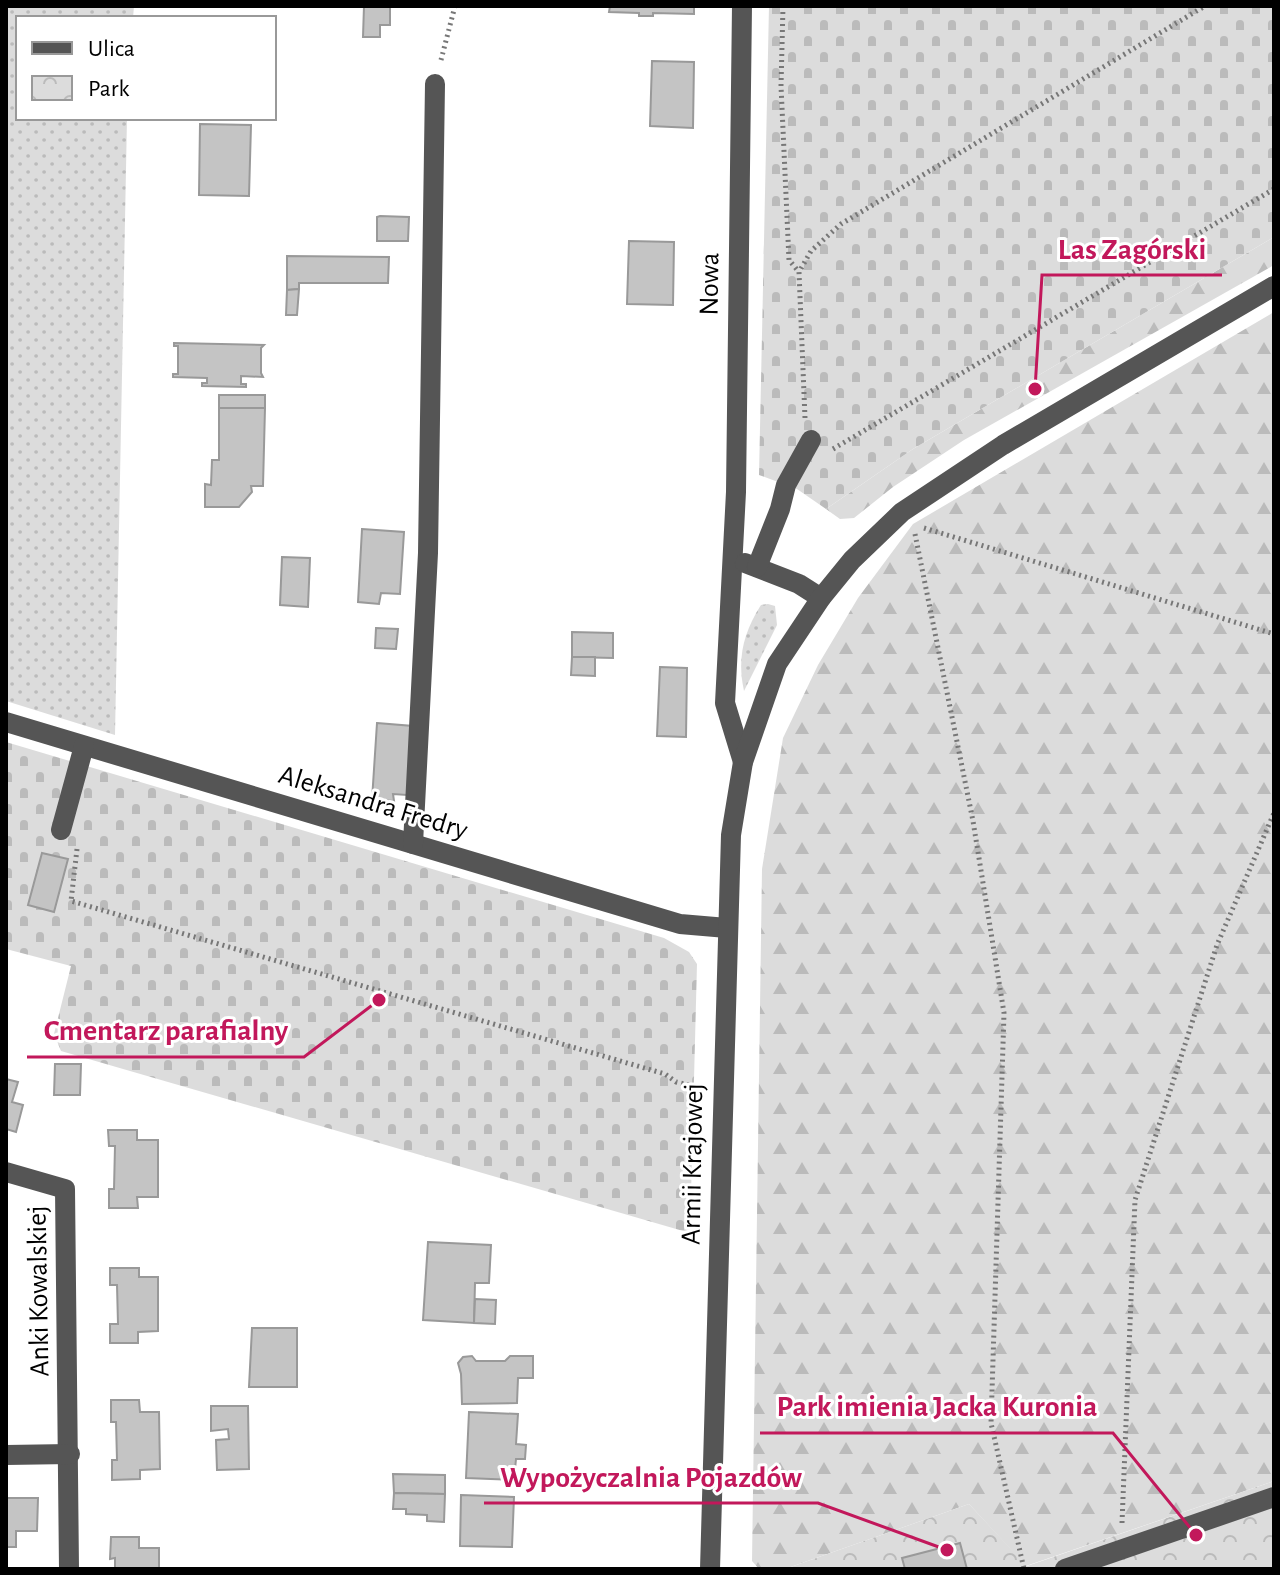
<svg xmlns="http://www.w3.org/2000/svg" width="1280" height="1575" viewBox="0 0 1280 1575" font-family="'Alegreya Sans',sans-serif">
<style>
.grass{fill:url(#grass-dots)}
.forest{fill:url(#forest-firs)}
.cemetery{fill:url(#cemetery-stones)}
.park{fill:url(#park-crowns)}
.building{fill:#c4c4c4;stroke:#999;stroke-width:2}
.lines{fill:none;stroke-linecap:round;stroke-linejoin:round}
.path{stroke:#777;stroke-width:5;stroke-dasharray:2 4;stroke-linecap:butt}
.minor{stroke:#555;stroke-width:20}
.labels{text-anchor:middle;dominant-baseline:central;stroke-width:6;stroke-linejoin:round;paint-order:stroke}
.street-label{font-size:28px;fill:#000;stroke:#fff}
.leader{fill:none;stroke:#c2185b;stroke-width:3}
.callout-dot{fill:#c2185b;stroke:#fff;stroke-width:3}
.callout-label{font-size:30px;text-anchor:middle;font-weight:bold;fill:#c2185b;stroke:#fff;stroke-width:6;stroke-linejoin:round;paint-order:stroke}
</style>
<defs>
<pattern id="grass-dots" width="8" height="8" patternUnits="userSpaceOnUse" patternTransform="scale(2)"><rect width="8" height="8" fill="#dcdcdc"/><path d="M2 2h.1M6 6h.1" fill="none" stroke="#bbb" stroke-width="1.8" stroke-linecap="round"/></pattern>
<pattern id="forest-firs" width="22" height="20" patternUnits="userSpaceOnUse" patternTransform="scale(2)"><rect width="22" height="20" fill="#dcdcdc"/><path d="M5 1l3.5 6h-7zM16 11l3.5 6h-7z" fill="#bbb"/></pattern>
<pattern id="cemetery-stones" width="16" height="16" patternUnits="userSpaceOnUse" patternTransform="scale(2)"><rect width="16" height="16" fill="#dcdcdc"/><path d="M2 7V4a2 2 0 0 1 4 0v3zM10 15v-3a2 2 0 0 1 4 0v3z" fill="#bbb"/></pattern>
<pattern id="park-crowns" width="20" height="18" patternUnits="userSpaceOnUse" patternTransform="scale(2)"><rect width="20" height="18" fill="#dcdcdc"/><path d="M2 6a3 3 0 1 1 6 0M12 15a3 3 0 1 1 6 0" fill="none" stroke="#bbb"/></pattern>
</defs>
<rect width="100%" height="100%" fill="#fff"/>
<g class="grass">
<polygon points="6,6 134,6 133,18 18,18 18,118 127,118 115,735 6,701"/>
<path d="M768 604 775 606 777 625 744 691C737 659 743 633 761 605Z"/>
</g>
<g class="forest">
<polygon points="1274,237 1274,265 964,440 893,487 854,518 840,519 826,509 913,449"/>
<polygon points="1274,312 1274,1481 1026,1566 969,1504 785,1569 759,1569 752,1561 762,869 783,738 818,665 858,598 913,524"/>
</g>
<g class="cemetery">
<polygon points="769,6 1274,6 1274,237 913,449 826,509 797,489 759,475"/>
<polygon points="6,742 664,938 689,952 697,964 690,1233 61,1051 54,1034 71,966 6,949"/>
</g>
<polygon class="park" points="1274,1481 1274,1569 785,1569 969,1504 1027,1566"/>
<g class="building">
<polygon points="364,6 390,6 390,25 380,25 380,37 363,37"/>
<polygon points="610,6 694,6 694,14 653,13 653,16 639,16 639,13 609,12"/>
<polygon points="652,61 694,62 693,128 650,126"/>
<polygon points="200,124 251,125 249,196 199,195"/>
<polygon points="380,216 409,217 408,241 377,241 377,217"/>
<polygon points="629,241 674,242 673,305 627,304"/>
<polygon points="287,256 389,257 388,283 299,283 299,289 287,290"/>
<polygon points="299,289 297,315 286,315 287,290"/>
<polygon points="174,343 264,345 261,348 261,373 263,377 241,376 241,384 246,384 246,387 202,386 202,383 207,383 207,378 173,377 173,374 178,374 178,346 174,346"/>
<rect x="219" y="395" width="46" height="13"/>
<polygon points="219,408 265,408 263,486 251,486 252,492 239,507 205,507 205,484 211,485 212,460 219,460"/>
<polygon points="362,529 404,532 400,594 381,593 379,604 358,602"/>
<polygon points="282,557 310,558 308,607 280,605"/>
<polygon points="376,628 398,629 396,649 375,648"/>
<polygon points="572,632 613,633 613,658 572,657"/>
<polygon points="572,657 595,657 595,676 571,675"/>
<polygon points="660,667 687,668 686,737 657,736"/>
<polygon points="377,723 413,726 407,795 393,794 394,801 372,800"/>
<polygon points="42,853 68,859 54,912 28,905"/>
<polygon points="55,1064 81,1064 80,1095 54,1095"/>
<polygon points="6,1079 18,1082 12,1102 23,1105 16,1132 6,1129"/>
<polygon points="108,1130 137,1130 137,1140 158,1140 158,1197 137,1197 138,1208 109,1208 109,1189 114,1189 115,1146 109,1146"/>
<polygon points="428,1242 491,1245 489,1283 475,1283 474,1323 423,1320"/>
<polygon points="110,1268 139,1268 139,1277 158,1277 158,1331 138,1332 138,1343 110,1343 110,1324 118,1324 117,1285 110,1285"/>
<polygon points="475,1299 496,1300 495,1324 474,1323"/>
<polygon points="252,1328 297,1328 297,1387 249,1387"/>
<polygon points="472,1356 476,1361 505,1361 510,1356 533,1356 533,1378 518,1378 517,1403 462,1404 461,1374 458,1363 463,1357"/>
<polygon points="111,1400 139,1400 140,1412 159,1412 160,1469 140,1470 140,1479 112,1480 112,1460 117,1460 116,1422 111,1422"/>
<polygon points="211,1406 248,1406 249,1469 217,1470 216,1440 229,1439 228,1429 211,1431"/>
<polygon points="469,1412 518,1414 516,1444 526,1445 525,1459 516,1459 514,1480 466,1478"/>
<polygon points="393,1474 445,1475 445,1494 394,1493"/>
<polygon points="394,1493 445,1494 444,1522 427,1521 427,1515 406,1514 406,1509 393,1509"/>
<polygon points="461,1495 514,1497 512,1547 460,1546"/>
<polygon points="7,1498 38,1498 37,1531 16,1531 16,1547 6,1547"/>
<polygon points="111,1537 139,1537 139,1548 159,1548 159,1569 115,1569 115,1558 110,1559"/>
<polygon points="960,1543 967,1569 905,1569 902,1558"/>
</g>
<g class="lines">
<g class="path">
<polyline points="783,6 781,86 789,260 799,272"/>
<polyline points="441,60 455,6"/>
<polyline points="805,418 799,272 811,251 841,224 1205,6"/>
<polyline points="833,449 1274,189"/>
<polyline points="924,528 1274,634"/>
<polyline points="915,534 973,821 1004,1013 991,1423 1024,1569"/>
<polyline points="77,849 71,901 665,1074 676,1082 694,1086"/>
<polyline points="1122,1523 1135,1200 1217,945 1274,813"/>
</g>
<g class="minor">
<polyline points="742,6 736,492 725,703 743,762"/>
<polyline points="745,563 799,584 821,598"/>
<polyline points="757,567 780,509 786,485 811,440"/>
<polyline points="6,722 680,924 727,928"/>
<polyline points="61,830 84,746"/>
<polyline points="413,844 428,553 435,84"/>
<polyline points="6,1172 65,1189 69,1569"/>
<polyline points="6,1455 70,1454"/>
<polyline points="710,1569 731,835 743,762 777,664 821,598 852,560 902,512 1003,445 1274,286"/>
<polyline points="1065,1569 1274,1497"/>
</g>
</g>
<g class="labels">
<g class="street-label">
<text transform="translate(710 284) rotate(-89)">Nowa</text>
<text transform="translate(373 803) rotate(17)">Aleksandra Fredry</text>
<text transform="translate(693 1164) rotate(-89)">Armii Krajowej</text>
<text transform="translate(39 1291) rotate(-91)">Anki Kowalskiej</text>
</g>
</g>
<path class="leader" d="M1035 389L1042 275H1222M379 1000L304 1057H27M1196 1535L1113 1433H760M947 1550L818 1503H484"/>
<g class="callout-dot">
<circle cx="1035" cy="389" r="8"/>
<circle cx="379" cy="1000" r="8"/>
<circle cx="1196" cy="1535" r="8"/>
<circle cx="947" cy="1550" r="8"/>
</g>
<g class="callout-label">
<text x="1132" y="259">Las Zagórski</text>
<text x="166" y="1040">Cmentarz parafialny</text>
<text x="937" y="1416">Park imienia Jacka Kuronia</text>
<text x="651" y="1487">Wypożyczalnia Pojazdów</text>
</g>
<rect width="1280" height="1575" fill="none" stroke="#000000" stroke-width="16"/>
<rect x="16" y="16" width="260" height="104" fill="#ffffff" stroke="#999999" stroke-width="2"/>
<rect x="32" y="42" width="40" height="12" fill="#555555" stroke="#999999" stroke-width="2"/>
<text x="88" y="56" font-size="24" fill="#000000">Ulica</text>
<rect x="32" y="76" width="40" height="24" fill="url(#park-crowns)" stroke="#999999" stroke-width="2"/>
<text x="88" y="96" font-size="24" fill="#000000">Park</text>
</svg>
